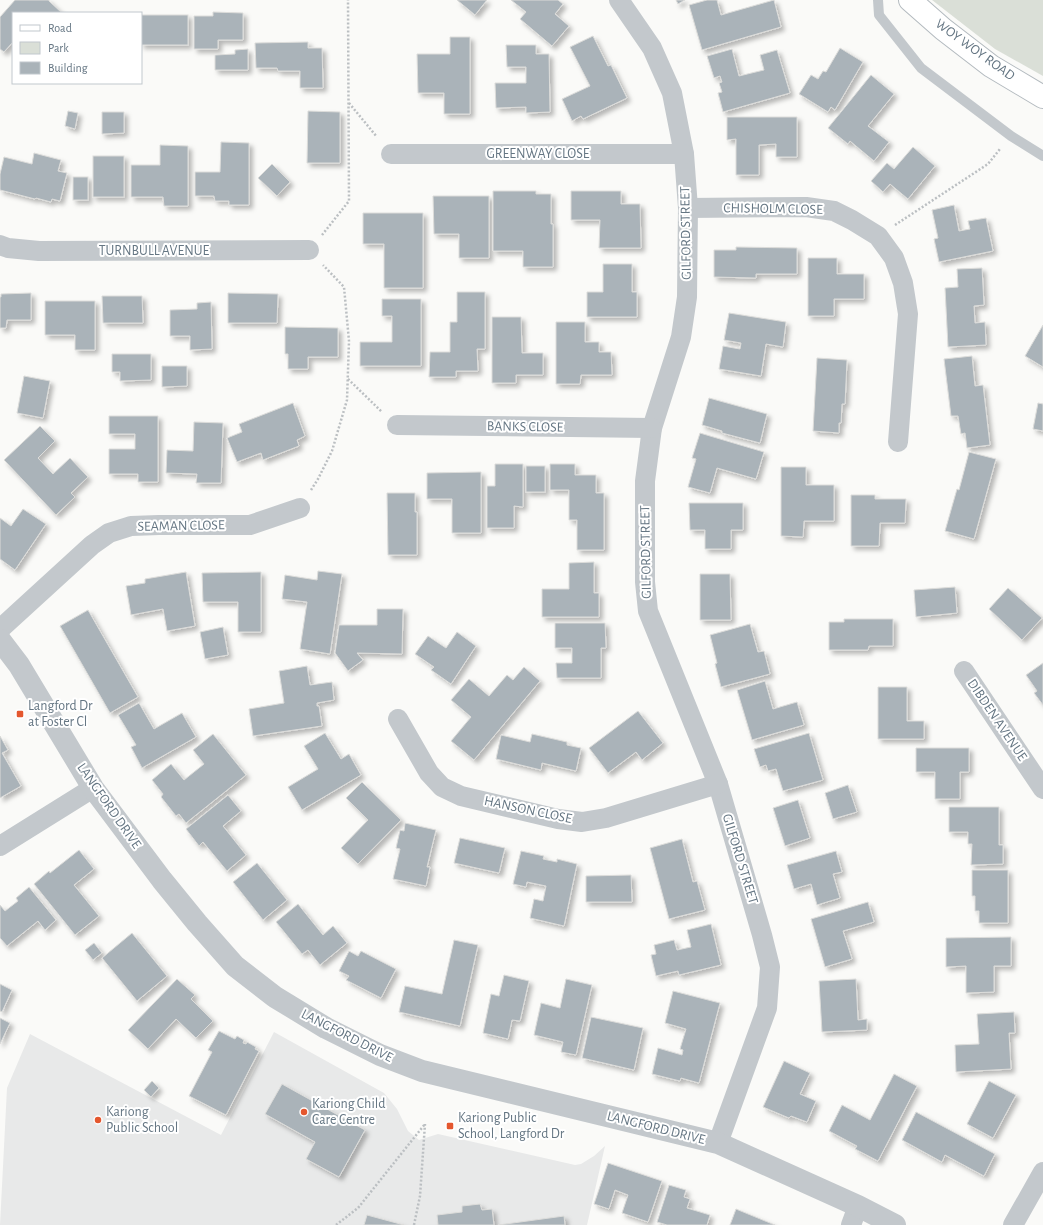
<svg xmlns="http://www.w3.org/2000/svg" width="1043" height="1225" viewBox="0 0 1043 1225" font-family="'Alegreya Sans',sans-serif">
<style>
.built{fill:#e8e9e9}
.green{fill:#dadfd7}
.building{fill:#aab3b9;stroke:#dcdcda;filter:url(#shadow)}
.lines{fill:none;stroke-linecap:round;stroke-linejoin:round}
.secondary-casing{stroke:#b3babf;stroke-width:24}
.path{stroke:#bbbfc2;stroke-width:2.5;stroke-dasharray:2 2;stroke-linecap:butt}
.service{stroke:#c3c8cc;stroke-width:10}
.minor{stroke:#c3c8cc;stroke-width:20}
.tertiary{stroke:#c3c8cc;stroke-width:22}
.secondary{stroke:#fff;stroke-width:22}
.poi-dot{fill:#e4572e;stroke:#fff;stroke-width:1.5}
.labels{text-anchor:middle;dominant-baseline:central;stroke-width:4;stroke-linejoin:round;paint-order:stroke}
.street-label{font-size:14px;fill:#657683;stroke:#fff}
.poi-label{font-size:14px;fill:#657683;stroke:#fff;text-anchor:start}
</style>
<defs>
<filter id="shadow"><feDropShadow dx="3.5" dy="3.5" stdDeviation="2" flood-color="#0004"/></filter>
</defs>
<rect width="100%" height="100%" fill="#fafaf8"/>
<polygon class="built" points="274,1032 384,1093 397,1109 408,1131 419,1140 438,1134 575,1165 581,1164 594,1156 605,1146 587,1225 0,1225 7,1088 30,1034 221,1135"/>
<polygon class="green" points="932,0 1043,0 1043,76 995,49"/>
<g class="building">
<polygon points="15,0 49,0 49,1 62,13 13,13 13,44 12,43 4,52 0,49 0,17"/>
<polygon points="457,0 487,0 475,15"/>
<polygon points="511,0 558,0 563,4 555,14 569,26 552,46 520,19 526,12"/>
<polygon points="676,0 685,0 678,4"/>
<polygon points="707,0 717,0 721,15 774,0 781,27 702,50 689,5"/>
<polygon points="213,12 243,13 243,40 218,40 218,49 194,49 194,16 213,16"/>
<rect x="141" y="15" width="47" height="30"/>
<polygon points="593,36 608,66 611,65 627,98 583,119 581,116 572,121 562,99 590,86 570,47"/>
<polygon points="450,37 470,37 470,114 444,114 444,93 418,93 417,54 450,54"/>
<polygon points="308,42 308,48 322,48 323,88 300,88 300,71 278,71 277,68 256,68 255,43"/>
<polygon points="506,45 536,45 536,54 549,54 550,112 526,113 526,107 496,108 495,83 526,83 526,67 507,67"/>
<polygon points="840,48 863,62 835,110 831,107 828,112 799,94 811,75 818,79 823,71 826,72"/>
<polygon points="248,49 248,70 215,70 215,55 235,54 235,50"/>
<polygon points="732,49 739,76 764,70 760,55 777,50 790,93 723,112 718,93 722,92 719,83 722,82 720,76 714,78 707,56"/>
<polygon points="871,75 894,94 868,126 889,142 874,161 850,141 848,144 828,128"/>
<polygon points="68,111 78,113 75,129 65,126"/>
<polygon points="308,111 340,112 340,163 307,163"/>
<polygon points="102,112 124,112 124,133 102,134"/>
<polygon points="727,117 797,117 797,157 776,157 776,144 759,145 759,175 736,175 736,139 727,140"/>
<polygon points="221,142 249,143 249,205 229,205 229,201 215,201 214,196 195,196 195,172 220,172"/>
<polygon points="160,145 188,146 188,206 164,206 163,197 131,197 131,165 160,165"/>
<polygon points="913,147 935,166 908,199 890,184 883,192 871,181 887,163 894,169"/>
<polygon points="34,153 61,160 58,171 67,173 60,201 52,199 51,202 36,198 35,199 0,190 0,174 4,157 32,164"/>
<rect x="93" y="156" width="31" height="41"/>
<polygon points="272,164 290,182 277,196 258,178"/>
<rect x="73" y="177" width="15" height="23"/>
<polygon points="493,191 536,191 536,194 551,194 551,224 553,224 553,267 523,267 523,251 493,251"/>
<polygon points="571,191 621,191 621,204 640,204 641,248 599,248 600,220 571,220"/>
<polygon points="433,196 489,196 489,258 459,258 459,234 434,234"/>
<polygon points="954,205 959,231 970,229 968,221 986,218 993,251 939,262 934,239 938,238 932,210"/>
<polygon points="363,213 423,213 423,288 384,288 384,244 363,244"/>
<polygon points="736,247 797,248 797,274 756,274 756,278 714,277 714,250 736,250"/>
<polygon points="808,258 837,258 837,274 864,274 864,299 834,299 834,316 808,316"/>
<polygon points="603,264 632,264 632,292 637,292 637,317 587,317 587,292 603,292"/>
<polygon points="982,268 984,305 974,306 975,323 985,322 986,345 948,347 945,288 958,287 957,269"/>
<polygon points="457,292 485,292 485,349 477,349 478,371 456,371 456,377 429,377 430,352 450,352 450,322 457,322"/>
<polygon points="31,293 31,320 7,320 6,328 0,328 0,297 1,297 1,294"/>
<polygon points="228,293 278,294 277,323 228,323"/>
<polygon points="102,296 142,296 143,323 103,323"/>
<polygon points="382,299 421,299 421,366 360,366 360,342 392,342 392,316 382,316"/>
<polygon points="45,301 95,301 95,350 75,350 75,335 45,335"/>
<polygon points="211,302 212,349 190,350 190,336 170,336 170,310 197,309 197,303"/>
<polygon points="729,313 786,322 783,347 766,344 761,376 719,369 723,346 740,349 741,343 724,340"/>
<polygon points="492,317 521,317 522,353 543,353 543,375 516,375 516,383 492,383"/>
<polygon points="556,322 585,322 585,342 599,342 599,352 611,352 612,375 581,375 580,384 556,384"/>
<polygon points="1043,325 1043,367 1025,356"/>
<polygon points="285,327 338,328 338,357 308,357 308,369 288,369 288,354 285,354"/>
<polygon points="112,354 151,354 151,380 120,381 120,372 112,372"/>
<polygon points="972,356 975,386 983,385 990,445 967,448 965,433 961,434 958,416 951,416 944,359"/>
<polygon points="817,358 847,360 845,404 842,404 841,423 839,423 839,433 813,431"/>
<polygon points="162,366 187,366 187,386 162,387"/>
<polygon points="24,376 50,381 43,418 17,413"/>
<polygon points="709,398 767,414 760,443 722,433 722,431 702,425"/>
<polygon points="293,403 305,436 297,440 299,446 263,460 261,453 237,462 227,438 242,432 239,424"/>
<polygon points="1038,403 1043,404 1043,431 1033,429"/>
<polygon points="109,416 158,416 158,482 138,482 138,474 109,474 109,449 135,449 135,434 109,434"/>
<polygon points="194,422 223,423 221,483 196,483 197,474 166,473 167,450 193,451"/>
<polygon points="40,426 55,441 38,458 53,474 70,458 88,477 71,493 75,497 56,515 4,460"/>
<polygon points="700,433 764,452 756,479 717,468 710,493 688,487 696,459 692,458"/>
<polygon points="969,452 996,459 974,539 945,531 957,489 959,490"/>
<polygon points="495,464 523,464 523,507 514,506 514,528 487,528 487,486 495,486"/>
<polygon points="550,464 575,464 575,475 596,475 596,493 604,493 604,550 577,550 577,520 569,520 569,490 550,490"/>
<rect x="526" y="466" width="19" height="26"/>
<polygon points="781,467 806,467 806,485 834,485 834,521 804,521 803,537 781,536"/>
<polygon points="481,472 481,533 452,533 452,499 427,499 427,473"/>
<polygon points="387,493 415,493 415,512 417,512 417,555 388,555"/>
<polygon points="851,495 875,495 875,499 906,499 905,523 880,523 879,546 851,546"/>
<polygon points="689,503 743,503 743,530 731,530 731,549 705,549 705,530 690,530"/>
<polygon points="23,509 46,524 15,570 0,559 0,518 11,526"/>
<polygon points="594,562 594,593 599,593 599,617 542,617 542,589 569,589 569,563"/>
<polygon points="318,571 342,574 330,654 300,649 307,602 282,599 285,575 317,580"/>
<polygon points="186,572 195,626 167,631 163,609 131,615 126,586 145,583 145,579"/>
<polygon points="261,572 261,632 238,632 238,602 203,602 202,573"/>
<polygon points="700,574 730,574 731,620 700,620"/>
<polygon points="955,587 957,613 916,617 914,590"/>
<polygon points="1008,588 1042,618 1022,640 989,609"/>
<polygon points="377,609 403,609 402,654 357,653 363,660 348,671 335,653 339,625 377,625"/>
<polygon points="88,610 138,697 110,713 60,626"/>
<polygon points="844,619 893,619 893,646 869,646 868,650 829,650 829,622 844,622"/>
<polygon points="555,623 605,623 606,648 601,648 601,678 557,678 556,663 572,663 572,648 555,648"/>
<polygon points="750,624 758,652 764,651 770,674 721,687 715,664 717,663 710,635"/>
<polygon points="223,627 228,655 205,659 200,632"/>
<polygon points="457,632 476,646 451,684 431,670 434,667 415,654 428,636 446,648"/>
<polygon points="1043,663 1043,705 1034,693 1037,691 1026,675"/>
<polygon points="307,666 310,685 332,682 334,700 317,703 317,706 319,706 322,726 253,736 249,709 284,703 279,671"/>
<polygon points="524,667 540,681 474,760 451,741 471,717 451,700 469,679 489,696 507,675 513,680"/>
<polygon points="765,681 773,709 797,702 804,725 752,740 737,690"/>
<polygon points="878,687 907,687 907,721 924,721 924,739 878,739"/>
<polygon points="139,703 154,729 182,713 196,737 142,768 131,747 136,745 118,715"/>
<polygon points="638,711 663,743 642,760 636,752 608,773 589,748"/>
<polygon points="325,733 341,759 349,754 361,775 302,810 288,787 318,769 304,746"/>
<polygon points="809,733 823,780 783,791 776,769 768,771 766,765 760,767 754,749"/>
<polygon points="213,734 246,775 186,823 179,814 176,816 161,797 163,794 152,780 171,764 184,780 204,764 193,750"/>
<polygon points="532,734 567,742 567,745 581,748 576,771 542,763 541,770 496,759 501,735 530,742"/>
<polygon points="0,736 8,750 2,753 21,786 0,798"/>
<polygon points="916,748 969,748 969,772 960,772 960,799 935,799 935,772 916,772"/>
<polygon points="362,782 401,820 358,864 341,848 368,820 346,798"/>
<polygon points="848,785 857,812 833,819 825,793"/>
<polygon points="228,795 241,811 223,826 246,855 227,871 203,842 199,846 186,829"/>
<polygon points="798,800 810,838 785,846 773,808"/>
<polygon points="949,807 999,807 999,845 1003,845 1003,864 971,865 972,844 968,844 968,832 949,832"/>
<polygon points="405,823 436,830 427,867 430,867 426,886 393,879 400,849 396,848 400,830 404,831"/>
<polygon points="460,838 505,848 499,873 454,863"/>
<polygon points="682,839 693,882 697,881 705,910 669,919 650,848"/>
<polygon points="79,850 94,869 74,885 99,916 75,935 34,884 49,871 50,873"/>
<polygon points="521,851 544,856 543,859 557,862 557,859 577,864 564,926 530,918 534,899 543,901 546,886 527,882 526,887 513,884"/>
<polygon points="836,851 842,872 833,874 840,898 817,905 811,884 794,889 787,865"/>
<polygon points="257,863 287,900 263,920 233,882"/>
<polygon points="972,870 1008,870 1008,923 979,923 979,911 975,911 975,896 972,896"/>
<polygon points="631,875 632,902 586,902 586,876"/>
<polygon points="29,887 56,920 45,930 38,921 7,946 0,938 0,905 5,911 18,901 16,898"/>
<polygon points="868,902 874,922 843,931 852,959 825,967 811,919"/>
<polygon points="298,904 323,935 333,926 347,943 320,965 308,950 302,954 276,922"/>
<polygon points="711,924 721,965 679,975 678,971 656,976 651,955 656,954 654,945 674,940 677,950 691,947 687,930"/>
<polygon points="132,933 167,976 137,1001 102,958"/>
<polygon points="1011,937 1011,966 994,966 994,992 966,993 966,966 946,967 946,938"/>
<polygon points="454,940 478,945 460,1026 399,1012 405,986 442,994"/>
<polygon points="94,943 102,953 93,960 85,950"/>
<polygon points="349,951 358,956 361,951 396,969 381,998 346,980 349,976 339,971"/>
<polygon points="504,975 529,981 520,1021 512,1020 508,1039 483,1033 491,994 499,996"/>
<polygon points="177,979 195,995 191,999 213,1021 196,1038 176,1019 148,1049 128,1030"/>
<polygon points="566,979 592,985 576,1055 561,1052 563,1042 534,1035 541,1003 560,1008"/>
<polygon points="856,979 858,1020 867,1019 867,1030 822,1032 819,981"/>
<polygon points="0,984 12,990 2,1012 0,1011"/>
<polygon points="673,991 720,1003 699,1083 681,1078 680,1081 652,1074 658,1048 682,1055 683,1050 680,1049 686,1029 665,1023"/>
<polygon points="1014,1012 1015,1033 1009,1033 1011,1069 956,1072 955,1045 979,1044 977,1014"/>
<polygon points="591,1017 643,1028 634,1070 582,1058"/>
<polygon points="0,1018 10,1023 0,1044"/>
<polygon points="219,1031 235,1039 237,1036 244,1040 243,1043 246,1044 247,1042 256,1047 255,1049 259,1051 226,1115 189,1096 212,1052 208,1050"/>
<polygon points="784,1061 810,1073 800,1094 816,1101 807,1122 791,1116 789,1118 763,1107"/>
<polygon points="894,1074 917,1086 878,1161 855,1149 857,1146 829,1131 842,1105 870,1120"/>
<polygon points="152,1081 159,1088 151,1097 144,1090"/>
<polygon points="989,1081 1016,1095 993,1138 967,1124"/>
<polygon points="282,1084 365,1130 339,1177 306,1159 315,1142 265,1114"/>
<polygon points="916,1112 995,1154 984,1176 945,1155 942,1162 902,1140"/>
<polygon points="608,1163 662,1181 648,1222 622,1213 628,1195 615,1190 609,1209 594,1204"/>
<polygon points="669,1185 686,1190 684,1197 690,1199 687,1208 710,1215 707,1225 667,1225 657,1222"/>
<polygon points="480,1204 482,1210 492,1209 494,1225 438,1225 437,1215 462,1212 462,1206"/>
<polygon points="736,1209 775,1225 730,1225"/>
<polygon points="367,1215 404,1225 364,1225"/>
<polygon points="564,1216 565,1225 498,1225"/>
</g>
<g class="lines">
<defs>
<polyline id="secondary" points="910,0 943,29 991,66 1043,97"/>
</defs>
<use href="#secondary" class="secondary-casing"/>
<g class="path">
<polyline points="349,103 377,137"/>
<polyline points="895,225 988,164 1000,149"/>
<polyline points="322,235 349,201 348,0"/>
<polyline points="348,379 382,412"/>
<polyline points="311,490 318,479 332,451 347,400 349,341 344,287 323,265"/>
<polyline points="336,1225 358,1208 425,1124"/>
<polyline points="414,1225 420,1196 425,1124"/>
</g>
<polyline class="service" points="878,0 879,15 921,68 1011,136 1043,156"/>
<g class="minor">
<polyline points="619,0 652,48 672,93 684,154 688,208 687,297 681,337 652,428 645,481 645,582 648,611 718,784 762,935 770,967 767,1008 718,1143"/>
<polyline points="391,154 684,154"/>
<polyline points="688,208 806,207 834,211 852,220 878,236 894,258 903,283 908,314 898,442"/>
<polyline points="0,245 8,248 39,251 309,250"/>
<polyline points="397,425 652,428"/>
<polyline points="0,629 92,545 109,533 131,526 159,525 250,525 300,508"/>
<polyline points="964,671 1043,789"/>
<polyline points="398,719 429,773 442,787 461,796 558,819 582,822 606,818 718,784"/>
<polyline points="0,846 93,788"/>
<polyline points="851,1225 858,1206"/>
<polyline points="1013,1225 1043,1172"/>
</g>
<polyline class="tertiary" points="0,640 19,665 93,788 162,880 197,923 235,966 275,997 326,1028 380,1055 422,1071 718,1143 858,1206 895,1225"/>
<use href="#secondary" class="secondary"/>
</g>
<g class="poi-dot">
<rect x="16" y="710" width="8" height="8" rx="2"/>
<circle cx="304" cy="1112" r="4"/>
<circle cx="98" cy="1120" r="4"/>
<rect x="446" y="1122" width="8" height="8" rx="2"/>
</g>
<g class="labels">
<g class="street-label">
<text transform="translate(975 50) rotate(36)">WOY WOY ROAD</text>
<text x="538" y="154">GREENWAY CLOSE</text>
<text transform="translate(773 209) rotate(1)">CHISHOLM CLOSE</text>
<text transform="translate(686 233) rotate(-91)">GILFORD STREET</text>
<text x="154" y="251">TURNBULL AVENUE</text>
<text transform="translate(525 427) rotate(1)">BANKS CLOSE</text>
<text transform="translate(181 526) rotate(-1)">SEAMAN CLOSE</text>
<text transform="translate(646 552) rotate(-91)">GILFORD STREET</text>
<text transform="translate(997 720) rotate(56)">DIBDEN AVENUE</text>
<text transform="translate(109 806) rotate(55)">LANGFORD DRIVE</text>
<text transform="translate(528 810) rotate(12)">HANSON CLOSE</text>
<text transform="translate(740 859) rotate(73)">GILFORD STREET</text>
<text transform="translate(347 1036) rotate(27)">LANGFORD DRIVE</text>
<text transform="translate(656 1128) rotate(14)">LANGFORD DRIVE</text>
</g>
<g class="poi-label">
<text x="28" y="706">Langford Dr<tspan x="28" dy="16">at Foster Cl</tspan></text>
<text x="312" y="1104">Kariong Child<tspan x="312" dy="16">Care Centre</tspan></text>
<text x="106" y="1112">Kariong<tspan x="106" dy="16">Public School</tspan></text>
<text x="458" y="1118">Kariong Public<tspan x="458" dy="16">School, Langford Dr</tspan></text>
</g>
</g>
<rect x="12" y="12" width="130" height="72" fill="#ffffff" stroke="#c1c8cd"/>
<rect x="20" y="25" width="20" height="6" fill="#ffffff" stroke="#c1c8cd"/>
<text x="48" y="32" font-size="12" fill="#657683">Road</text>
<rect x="20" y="42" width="20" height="12" fill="#dadfd7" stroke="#c1c8cd"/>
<text x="48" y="52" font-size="12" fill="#657683">Park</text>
<rect x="20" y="62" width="20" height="12" fill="#aab3b9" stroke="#c1c8cd"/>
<text x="48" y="72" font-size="12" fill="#657683">Building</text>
</svg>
